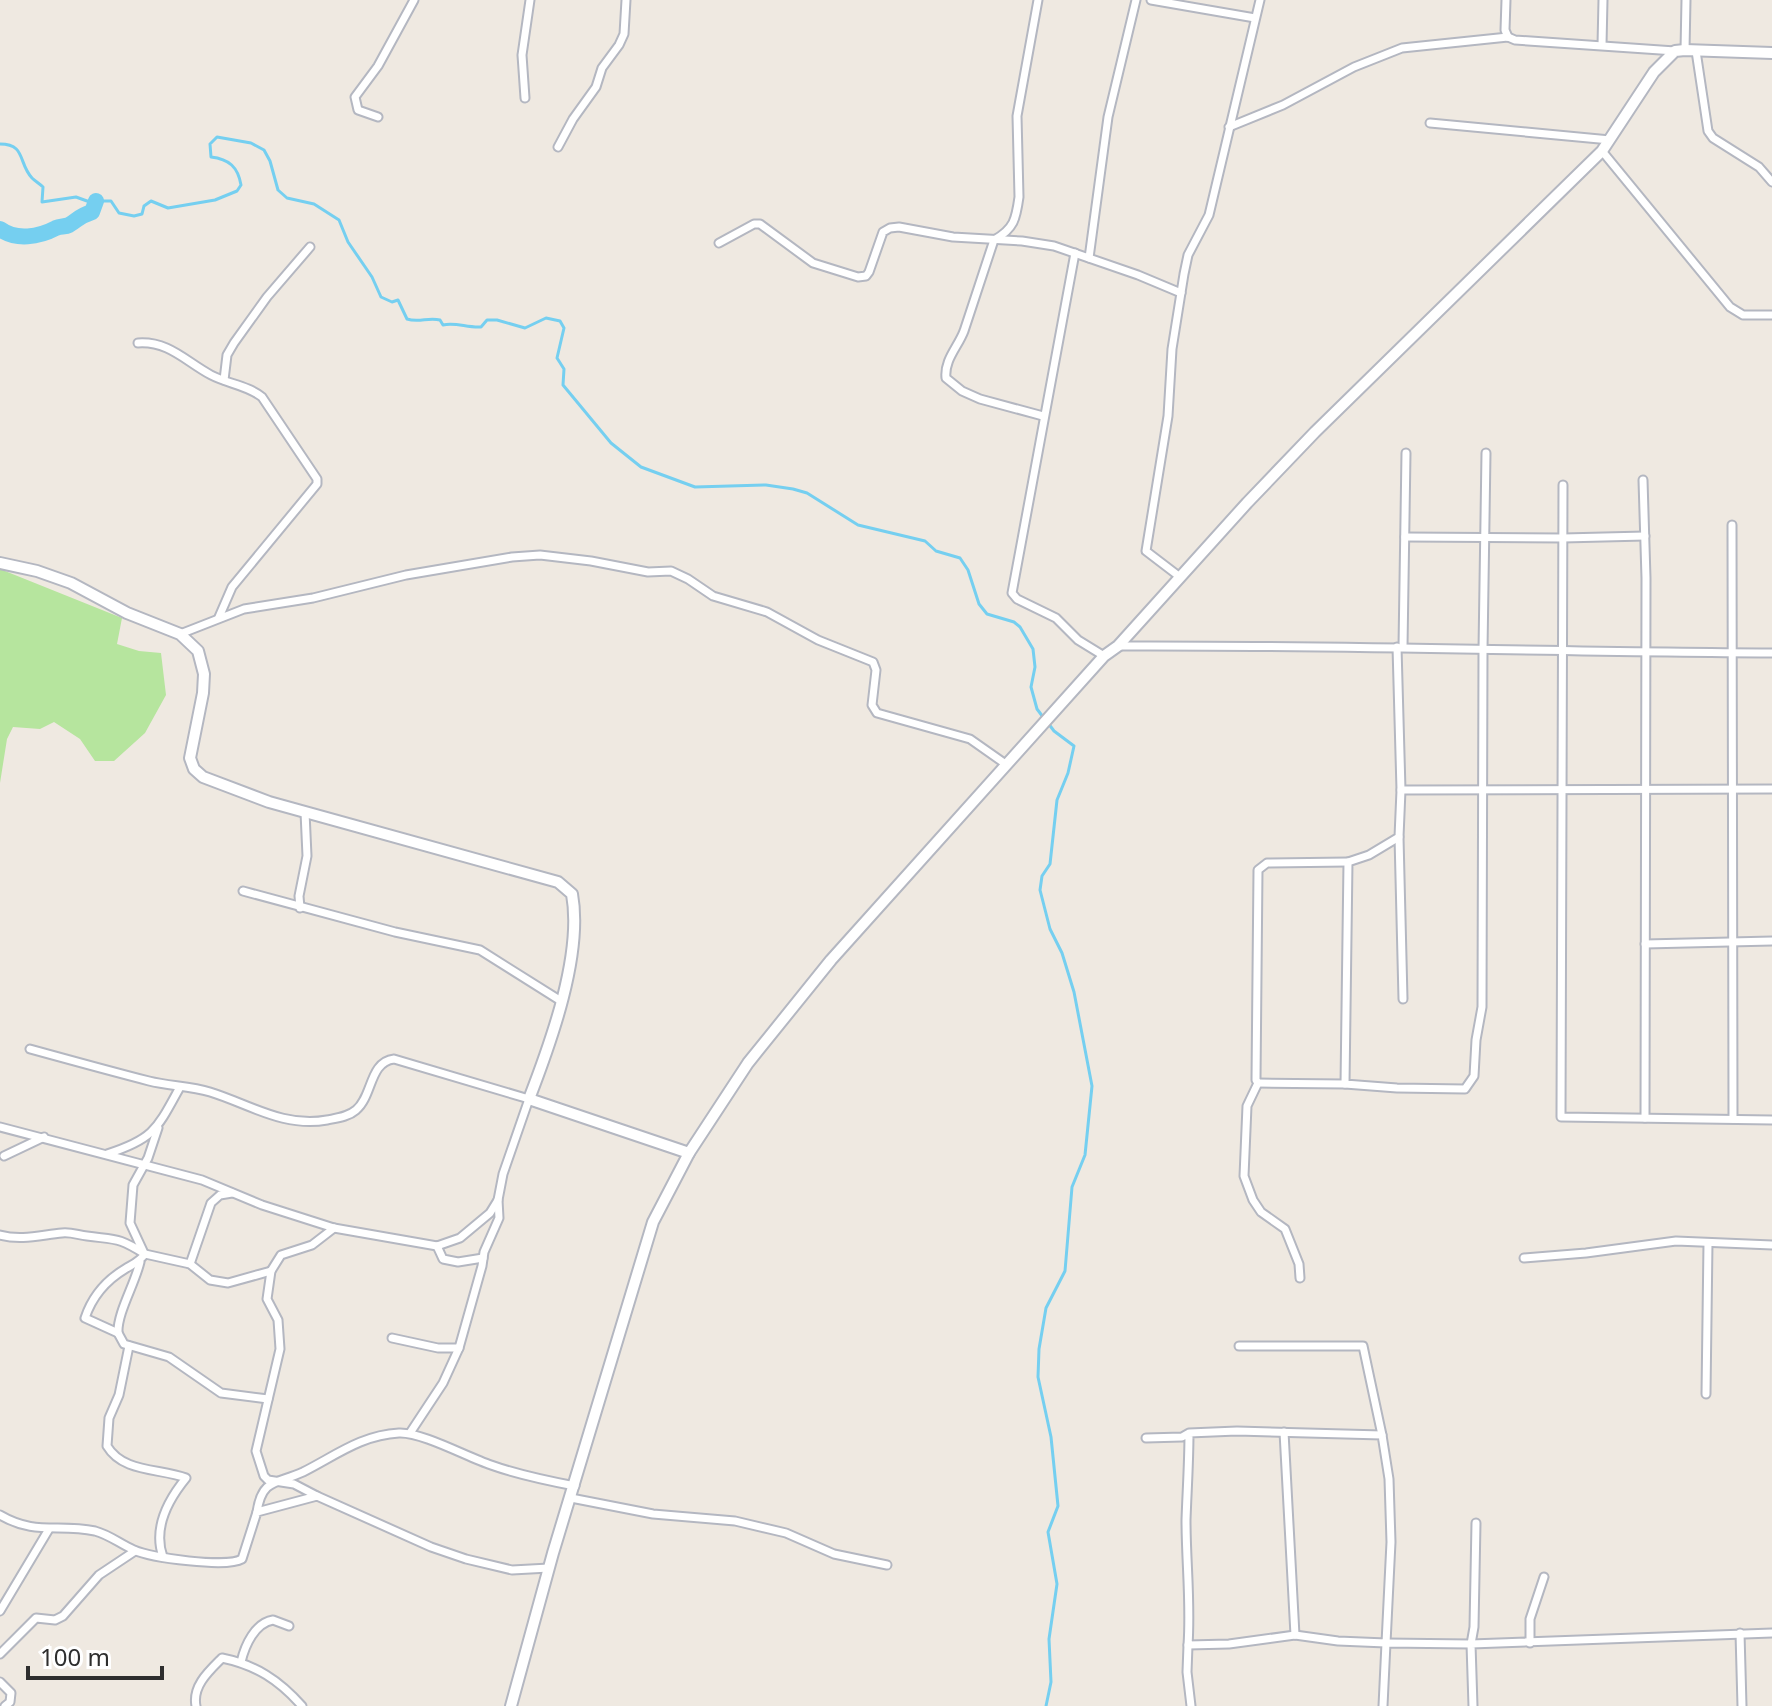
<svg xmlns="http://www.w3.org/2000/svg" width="1772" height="1706" viewBox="0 0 1772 1706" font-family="'Noto Sans',sans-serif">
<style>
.green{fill:#b6e59e}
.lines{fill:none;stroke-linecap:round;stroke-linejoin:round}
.stream{stroke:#75cff0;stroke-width:3}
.river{stroke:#75cff0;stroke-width:16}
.street-casing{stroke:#b4b7c1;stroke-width:11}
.secondary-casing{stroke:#b4b7c1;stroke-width:14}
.street{stroke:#fff;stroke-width:7}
.secondary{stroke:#fff;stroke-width:10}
</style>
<rect width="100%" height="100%" fill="#efe9e1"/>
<polygon class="green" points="0,569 122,618 117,644 139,651 161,653 166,695 145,733 114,761 95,761 80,739 54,722 40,729 13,727 7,739 0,783"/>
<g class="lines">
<g class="stream">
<path d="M0 144C26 144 18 163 32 178 35 181 40 184 43 187L42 202 76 197 87 201H111L119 213 134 216 142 214 144 206 151 201 168 208 215 200 237 191 241 185C238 167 229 159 211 157L210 144 217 137 251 143 264 150 270 161 278 190 287 198 314 204 339 220 348 242 372 277 381 297 392 302 398 300 407 319C419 323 428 317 440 320L443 325C456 322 467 328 481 327L487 320H497L525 328 546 318 560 321 564 328 557 358 564 369 563 385 611 443 641 467 695 487 766 485 793 489 807 493 858 525 925 541 936 551 960 558 968 570 979 604 987 614 1014 622 1020 627 1033 649 1035 667 1031 687 1037 709 1043 717"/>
<polyline points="1046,1706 1051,1682 1049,1639 1057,1584 1048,1532 1058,1506 1051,1437 1038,1377 1039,1349 1046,1308 1065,1271 1072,1187 1085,1155 1092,1086 1074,992 1062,953 1050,929 1040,890 1042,876 1050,864 1057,800 1068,773 1074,746 1054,731 1048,723"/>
</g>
<path class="river" d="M0 229C16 241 39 237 56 228 60 226 65 227 69 225 78 220 79 216 92 212L96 201"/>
<defs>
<g id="street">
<path d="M1038 0 1017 116 1019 197C1016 219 1014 229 994 240 984 270 974 301 964 331 958 347 944 360 946 378L962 391 980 399 1043 416"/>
<polyline points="1151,0 1255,18"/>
<polyline points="1506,0 1505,30 1508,37"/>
<polyline points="1602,45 1603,0"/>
<polyline points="1685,50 1686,0"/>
<polyline points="1696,51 1708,131 1713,138 1759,167 1772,182"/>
<polyline points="525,98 522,55 530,0"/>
<polyline points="378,117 358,110 355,97 378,66 414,0"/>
<polyline points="1430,123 1610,140"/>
<polyline points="1229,127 1283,105 1354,67 1402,48 1508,37 1515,40 1675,51"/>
<polyline points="558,147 573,119 596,87 602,68 619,45 624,34 626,0"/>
<polyline points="1602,151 1730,307 1743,315 1772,315"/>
<polyline points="719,243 754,224 760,224 813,263 858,277 866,276 869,272 883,232 890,228 899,227 953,237 1022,241 1054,246 1138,275 1181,293"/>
<polyline points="1075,253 1012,593 1017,599 1056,618 1078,640 1104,656"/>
<polyline points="1089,258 1108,117 1136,0"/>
<path d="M138 343C169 341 185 361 211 375 228 384 247 385 262 397L317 479V484L232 587 219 617"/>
<polyline points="224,380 227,355 234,343 267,297 310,247"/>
<polyline points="1643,480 1646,578 1645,1118"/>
<polyline points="1563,485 1561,1117 1772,1120"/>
<polyline points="1732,525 1733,1119"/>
<polyline points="1405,537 1563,538 1645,536"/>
<polyline points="1180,577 1146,551 1168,416 1172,349 1184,274 1188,255 1209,215 1260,0"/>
<polyline points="180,634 244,609 313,598 406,575 512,557 540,555 591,561 648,572 671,571 688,579 713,596 767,612 818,640 873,662 876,670 872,705 877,713 970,739 1007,765"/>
<path d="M1118 646C1337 645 1554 652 1772 653"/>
<polyline points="1397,647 1401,790 1399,837 1369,855 1348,862 1345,1084 1397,1088 1465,1089 1474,1076 1476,1040 1482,1007 1483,650 1486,453"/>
<polyline points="1403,647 1406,453"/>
<polyline points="1401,790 1772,789"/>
<polyline points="1399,837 1403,999"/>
<polyline points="243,891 395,932 480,950 561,1001"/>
<polyline points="300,908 299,896 307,856 305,812"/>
<polyline points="1645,944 1772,941"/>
<polyline points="1258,1083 1345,1084"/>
<path d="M0 1127 202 1180 262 1205 334 1228 437 1246 460 1238 490 1213 498 1200 503 1174 529 1099 394 1059C369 1062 373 1096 356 1110 348 1117 337 1118 327 1120 284 1128 249 1104 210 1092 190 1086 169 1086 149 1081 110 1071 70 1060 30 1049"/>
<path d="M107 1154C154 1139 157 1129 180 1087"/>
<polyline points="4,1156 44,1137"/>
<path d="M0 1235C21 1241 41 1235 62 1233 71 1232 78 1235 87 1236 117 1240 118 1237 145 1254"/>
<polyline points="437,1246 443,1259 458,1262 483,1258"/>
<polyline points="143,1251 130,1223 133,1185 148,1158 158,1128"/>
<polyline points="1524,1258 1586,1253 1676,1241 1772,1245"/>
<polyline points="190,1264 211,1203 220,1195 232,1193"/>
<polyline points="1300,1278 1299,1264 1285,1229 1261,1212 1253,1200 1244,1176 1247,1106 1258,1083 1256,1080 1258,870 1267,863 1348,862"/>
<path d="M118 1333C117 1313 135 1284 140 1262"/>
<polyline points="392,1338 438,1348 459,1348"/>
<path d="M129 1346 119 1395 109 1418 107 1446C123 1473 160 1468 186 1478 168 1500 153 1529 163 1557"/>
<polyline points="1239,1346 1363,1346 1382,1435"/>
<polyline points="1706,1394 1708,1243"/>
<path d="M268 1399 221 1393 169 1357 124 1344 118 1333 85 1318C92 1297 105 1281 125 1269 133 1264 139 1262 145 1254L190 1264 210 1280 228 1283 271 1271"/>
<polyline points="1284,1432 1295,1635"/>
<polyline points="410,1433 443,1383 459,1348 482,1266 484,1252 499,1218 498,1200"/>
<path d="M1146 1438 1182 1437 1189 1433 1237 1431 1382 1435 1389 1479 1391 1542 1386 1643 1338 1641 1295 1635 1229 1644 1188 1645C1191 1603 1186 1562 1186 1520 1187 1491 1189 1462 1189 1433"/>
<polyline points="317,1496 294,1484 268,1480 264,1476 256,1451 280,1349 278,1320 267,1299 271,1271 281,1255 312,1245 334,1228"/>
<polyline points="571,1498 653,1514 735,1521 786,1533 834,1554 887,1565"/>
<path d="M257 1512C262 1478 277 1484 303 1472 335 1456 361 1435 399 1433 422 1432 467 1457 491 1465 516 1474 549 1481 575 1486"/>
<path d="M0 1515C36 1536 58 1523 95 1531 110 1535 120 1544 134 1550 151 1558 227 1568 242 1559L257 1512 317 1496 431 1547 466 1559 512 1570 549 1568"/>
<polyline points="0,1611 49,1529"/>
<polyline points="1740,1633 1742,1706"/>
<polyline points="1530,1643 1530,1619 1544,1577"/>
<polyline points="1188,1645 1187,1672 1191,1706"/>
<polyline points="0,1654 36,1618 55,1620 63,1616 99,1575 135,1551"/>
<path d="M241 1662C245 1645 255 1623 273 1620L289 1626"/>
<polyline points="0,1682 11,1693 10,1702 5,1706"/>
<path d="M196 1706C192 1686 209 1671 222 1658 256 1665 279 1680 302 1706"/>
<polyline points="1383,1706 1386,1643 1471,1644 1474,1627 1476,1523"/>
<polyline points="1473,1706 1471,1644 1772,1633"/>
</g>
<g id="secondary">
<path d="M0 563 37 571 71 583 127 613 180 634 198 651 204 674 203 693 190 758 194 769 203 777 269 802 558 882 572 894C583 954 551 1042 529 1099L689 1153"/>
<polyline points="511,1706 553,1553 653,1222 689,1153 748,1063 831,960 1104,656 1118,646 1247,503 1315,432 1602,151 1654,72 1675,51 1685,50 1772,53"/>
</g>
</defs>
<use href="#street" class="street-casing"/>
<use href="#secondary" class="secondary-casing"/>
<use href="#street" class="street"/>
<use href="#secondary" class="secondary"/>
</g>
<path d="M28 1666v12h134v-12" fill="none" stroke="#2e2e2e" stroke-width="4"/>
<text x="40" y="1666" font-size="24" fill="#2e2e2e" stroke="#ffffff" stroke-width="6" paint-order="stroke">100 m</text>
</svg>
